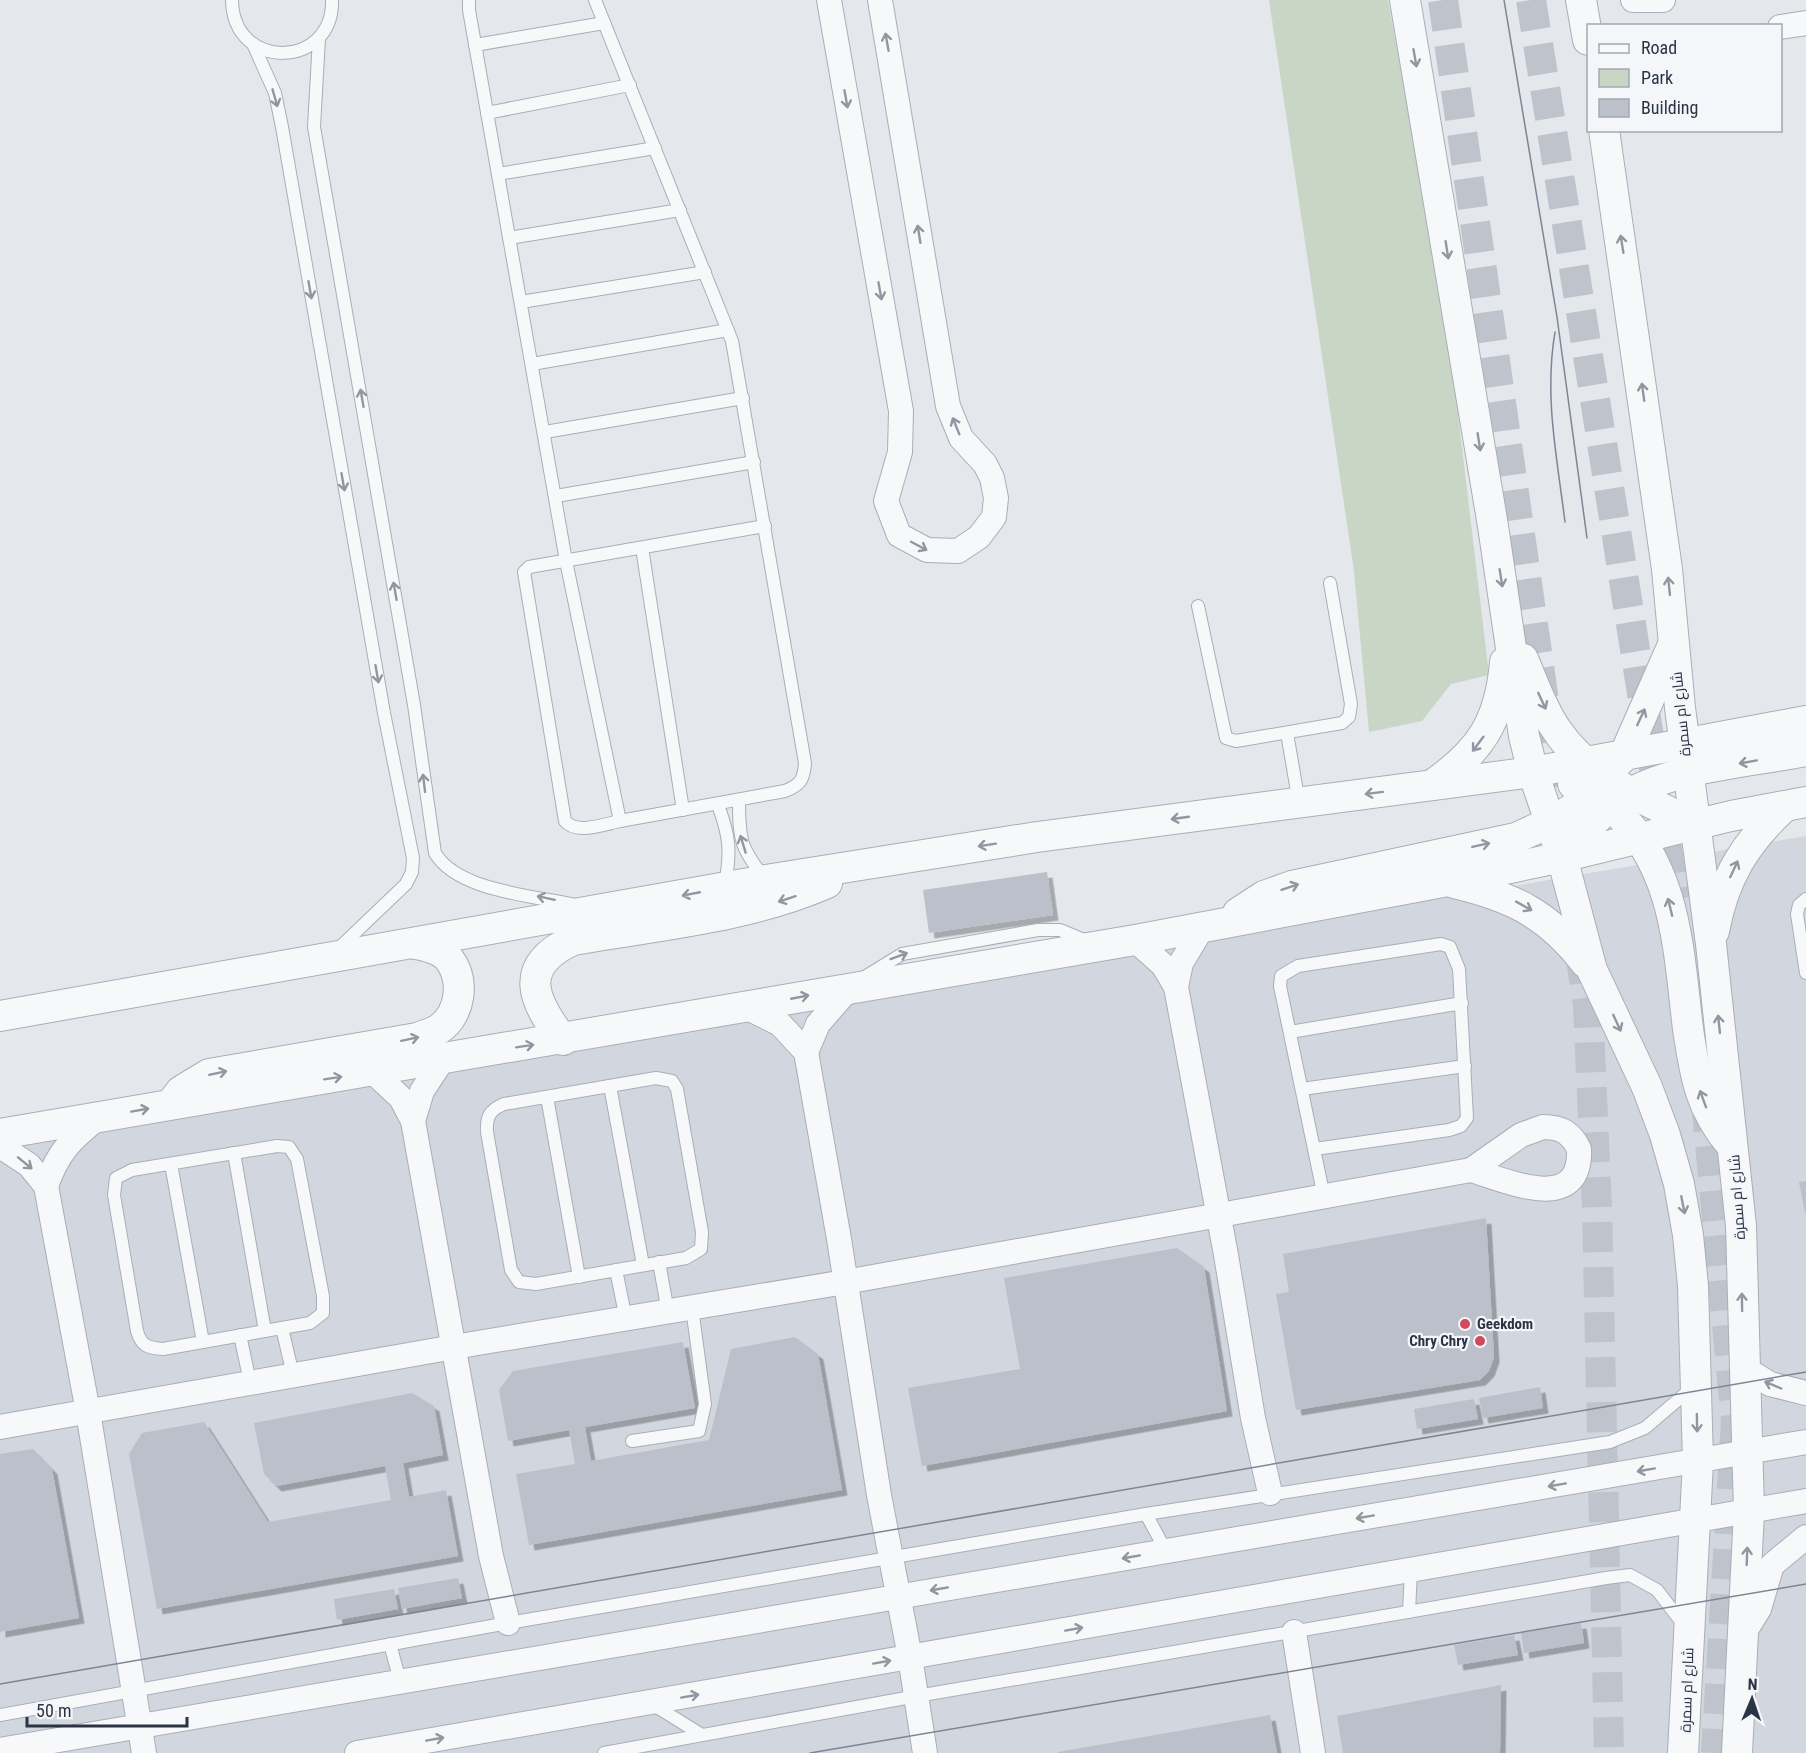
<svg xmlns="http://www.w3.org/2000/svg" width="1806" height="1753" viewBox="0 0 1806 1753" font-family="'Roboto Condensed',Cairo,sans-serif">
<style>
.built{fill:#d2d6de}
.green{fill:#c9d6c5}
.building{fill:#bbc0ca;filter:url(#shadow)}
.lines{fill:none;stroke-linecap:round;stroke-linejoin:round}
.tertiary-tunnel{stroke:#bfc3cb;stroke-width:30;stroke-dasharray:30 15;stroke-linecap:butt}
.service-casing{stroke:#a9aeb7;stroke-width:14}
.minor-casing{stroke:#a9aeb7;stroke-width:26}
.tertiary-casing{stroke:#a9aeb7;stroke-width:32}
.service{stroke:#f7f8fa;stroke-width:12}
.minor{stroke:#f7f8fa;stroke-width:24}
.tertiary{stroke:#f7f8fa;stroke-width:30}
.tram{stroke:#7d8696;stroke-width:1.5}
.oneway{stroke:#9196a0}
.poi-dot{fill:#d1495b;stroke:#f4f6f9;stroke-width:2}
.labels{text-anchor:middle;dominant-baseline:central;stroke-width:4.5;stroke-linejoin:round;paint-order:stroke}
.street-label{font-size:15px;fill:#2b3445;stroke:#f4f6f9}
.poi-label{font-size:15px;font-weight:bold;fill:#2b3445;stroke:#f4f6f9;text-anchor:start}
</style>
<defs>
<filter id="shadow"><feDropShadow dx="5.5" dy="5.5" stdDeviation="0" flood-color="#0004"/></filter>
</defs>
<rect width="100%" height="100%" fill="#e4e7ec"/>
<polygon class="built" points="1806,836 1806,1753 0,1753 0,1145"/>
<polygon class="green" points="1269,0 1388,0 1448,330 1489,675 1451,684 1422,721 1369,732 1354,571"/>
<g class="building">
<polygon points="1047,872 1053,915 929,933 923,890"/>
<polygon points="1806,1181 1806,1213 1805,1213 1799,1182"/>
<polygon points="1486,1218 1494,1357 1489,1371 1480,1380 1296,1410 1276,1294 1289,1292 1283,1254"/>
<polygon points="1177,1248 1204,1267 1227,1411 922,1466 908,1388 1020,1369 1004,1278"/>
<polygon points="795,1337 818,1354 842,1490 529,1545 516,1474 575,1464 569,1430 508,1441 499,1390 513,1371 683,1342 695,1408 585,1427 591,1461 709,1440 731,1349"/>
<polygon points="1540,1387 1543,1408 1483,1418 1479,1398"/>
<polygon points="412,1393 434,1406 443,1455 403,1463 409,1497 446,1490 458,1556 157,1609 129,1454 142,1433 204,1422 268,1522 391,1500 385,1466 276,1486 264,1474 254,1423"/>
<polygon points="1474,1399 1478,1419 1417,1429 1414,1409"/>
<polygon points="33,1449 52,1469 79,1618 0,1632 0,1454"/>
<polygon points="458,1578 462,1598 402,1609 398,1588"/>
<polygon points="394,1589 398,1609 337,1620 334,1599"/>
<polygon points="1581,1623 1584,1643 1524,1653 1521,1633"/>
<polygon points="1514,1635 1518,1655 1458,1665 1454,1645"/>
<polygon points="1501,1685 1500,1753 1343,1753 1337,1716"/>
<polygon points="1270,1715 1277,1753 1058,1753 1058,1752"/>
</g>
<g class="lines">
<g class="tertiary-tunnel">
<polyline points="1443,0 1564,840"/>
<polyline points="1531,0 1675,899"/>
<polyline points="1580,953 1588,1006 1597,1207 1609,1753"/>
<polyline points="1706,1101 1736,1421 1716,1753"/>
</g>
<defs>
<g id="service">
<path d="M232 0C233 72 334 69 332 0"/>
<path d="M469 0V10L566 561 620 821 785 791C800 785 804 780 805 763L732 341 595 0"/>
<path d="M319 38 314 127 414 705 435 853C457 891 535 896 576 905"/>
<polyline points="253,44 275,93 282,127 384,713 413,858 412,872 406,884 338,949"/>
<polyline points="475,45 604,23"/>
<polyline points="487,113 630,85"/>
<polyline points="498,174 655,148"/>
<polyline points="509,238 680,210"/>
<polyline points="521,302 705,272"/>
<polyline points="532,364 728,330"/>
<polyline points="545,432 743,398"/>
<polyline points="556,496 754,462"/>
<polyline points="642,548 683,810"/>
<polyline points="1198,606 1226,738 1236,741 1342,723 1349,717 1351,704 1330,583"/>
<polyline points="1287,733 1299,803"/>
<path d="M739 801C739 841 741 849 766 880"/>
<path d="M718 805C730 837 731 852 725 885"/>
<path d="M620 821C605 824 576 835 565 821L524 572 529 567 765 526"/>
<polyline points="1806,899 1799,905 1797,914 1806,973"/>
<polyline points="863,978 902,954 1038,930 1060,930 1089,942"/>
<polyline points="1290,1032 1462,1003"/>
<path d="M656 1078 672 1081 677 1089 702 1232 701 1249 686 1258 536 1284 519 1282 511 1270 487 1132C486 1116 490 1110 504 1104Z"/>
<polyline points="610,1086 643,1265"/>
<polyline points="1302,1089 1465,1066"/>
<polyline points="547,1097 579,1277"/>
<path d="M277 1146 289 1147 297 1159 323 1296V1313L310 1323 163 1349C148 1348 141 1346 137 1331L114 1195 116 1178 132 1170Z"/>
<polyline points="1315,1149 1449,1130 1461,1126 1467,1118 1459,969 1450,947 1441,944 1298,966 1281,976 1280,986 1324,1197"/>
<polyline points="234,1153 265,1331"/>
<polyline points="171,1164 203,1342"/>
<polyline points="659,1262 668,1312"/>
<polyline points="616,1270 626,1319"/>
<polyline points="282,1328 293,1375"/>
<polyline points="240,1335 250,1382"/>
<polyline points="632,1441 699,1431 705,1404 692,1308"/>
<polyline points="1146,1514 1166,1551"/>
<polyline points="1409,1612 1411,1570"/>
<polyline points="390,1644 400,1681"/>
<polyline points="652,1704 702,1735"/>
<polyline points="0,1715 508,1623 1146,1514 1610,1442 1645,1428 1693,1387"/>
<polyline points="604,1753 917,1696 1606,1578 1630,1575 1657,1590 1683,1624"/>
</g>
<g id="minor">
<polyline points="829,0 901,411 900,452 886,501 899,535 927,550 958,551 979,537 994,517 996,498 992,478 985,464 961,438 948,406 880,0"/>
<polyline points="1633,0 1663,0"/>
<polyline points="1780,27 1806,23"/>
<polyline points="1135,940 1163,965 1176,987 1226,1255 1253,1418 1270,1493"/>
<polyline points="1176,987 1181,963 1202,928"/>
<polyline points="746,1007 780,1024 806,1052 839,1239 879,1495 910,1657 925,1753"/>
<polyline points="806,1052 818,1024 850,987"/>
<polyline points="372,1071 401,1098 413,1121 491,1556 508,1623"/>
<polyline points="413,1121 422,1091 443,1059"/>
<path d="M1543 1127C1562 1127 1571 1133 1579 1149 1582 1216 1505 1180 1471 1170L1521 1135Z"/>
<polyline points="0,1146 29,1165 46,1186 88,1412 144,1753"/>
<path d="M46 1186C58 1152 71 1139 99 1117"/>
<polyline points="1744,1368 1770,1384 1806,1393"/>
<polyline points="0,1427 454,1347 845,1282 1471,1170"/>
<polyline points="1294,1632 1313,1753"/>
<polyline points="1744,1633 1759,1609 1772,1565 1806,1537"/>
<polyline points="0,1750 1806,1442"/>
<polyline points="357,1753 1806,1501"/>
</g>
<g id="tertiary">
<polyline points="1405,0 1493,526 1524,736 1533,772 1562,857 1592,970 1647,1087 1665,1135 1679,1184 1688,1235 1693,1286 1698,1461 1683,1753"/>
<polyline points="1581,0 1588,40"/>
<polyline points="1604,130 1667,569 1680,708 1711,944 1741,1226 1749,1511 1737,1753"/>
<path d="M1523 659C1533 682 1542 709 1556 729 1588 778 1644 799 1694 824"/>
<path d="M1573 784C1586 791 1601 797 1612 807 1677 867 1678 947 1688 1029 1695 1076 1700 1109 1732 1146"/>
<path d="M1432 785C1481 751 1500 721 1505 662"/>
<path d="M1562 857C1578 840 1594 818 1613 804 1663 767 1745 763 1806 751"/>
<path d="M1454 883C1513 897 1548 914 1586 963"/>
<polyline points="1238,913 1264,896 1292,886 1516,838 1551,822 1572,809 1624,756 1672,647"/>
<path d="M1714 931C1724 877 1745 843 1785 806"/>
<polyline points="0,1016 766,880 1037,837 1533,772 1806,721"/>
<path d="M563 1040C533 1001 516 966 573 940 658 925 747 918 827 883"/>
<path d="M171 1104 181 1091 209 1074 417 1038C424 1035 433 1033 439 1029 461 1014 465 980 449 959 441 949 427 946 415 944"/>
<polyline points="0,1134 1135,940 1448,881 1562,857 1731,816 1806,802"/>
</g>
</defs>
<use href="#service" class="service-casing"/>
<use href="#minor" class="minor-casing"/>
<use href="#tertiary" class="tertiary-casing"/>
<use href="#service" class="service"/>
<use href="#minor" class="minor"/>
<use href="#tertiary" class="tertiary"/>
<g class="tram">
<polyline points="1504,0 1557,317 1587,538"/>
<path d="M1555 332C1544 397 1557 457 1565 522"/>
<polyline points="0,1684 1806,1372"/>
<polyline points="810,1753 1806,1584"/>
</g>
</g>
<defs><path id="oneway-shaft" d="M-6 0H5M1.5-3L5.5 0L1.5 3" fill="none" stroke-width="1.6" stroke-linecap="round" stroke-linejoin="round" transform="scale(1.5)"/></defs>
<g class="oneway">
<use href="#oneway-shaft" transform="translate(887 42) rotate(-100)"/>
<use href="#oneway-shaft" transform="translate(1415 58) rotate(80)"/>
<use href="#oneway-shaft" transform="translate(275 98) rotate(74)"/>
<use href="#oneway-shaft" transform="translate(846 99) rotate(80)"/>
<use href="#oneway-shaft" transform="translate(919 234) rotate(-99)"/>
<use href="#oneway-shaft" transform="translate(1622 244) rotate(-99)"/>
<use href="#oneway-shaft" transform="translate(1447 250) rotate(81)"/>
<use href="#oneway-shaft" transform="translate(310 290) rotate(80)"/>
<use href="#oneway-shaft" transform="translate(880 291) rotate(80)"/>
<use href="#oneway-shaft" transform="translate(1643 392) rotate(-98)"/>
<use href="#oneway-shaft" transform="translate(362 398) rotate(-100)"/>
<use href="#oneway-shaft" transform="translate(956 426) rotate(-112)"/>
<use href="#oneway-shaft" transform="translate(1479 442) rotate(81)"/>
<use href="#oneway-shaft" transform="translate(343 482) rotate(80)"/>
<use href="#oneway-shaft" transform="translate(919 546) rotate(28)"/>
<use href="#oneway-shaft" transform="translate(1501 578) rotate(81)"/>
<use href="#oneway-shaft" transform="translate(1669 586) rotate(-96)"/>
<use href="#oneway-shaft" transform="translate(395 591) rotate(-100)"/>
<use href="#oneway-shaft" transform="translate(377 674) rotate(80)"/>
<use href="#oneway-shaft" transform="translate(1542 701) rotate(65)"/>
<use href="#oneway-shaft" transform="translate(1641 717) rotate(-65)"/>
<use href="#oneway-shaft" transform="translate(1478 744) rotate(127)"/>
<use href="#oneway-shaft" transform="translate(1748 762) rotate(170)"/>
<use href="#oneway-shaft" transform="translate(424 783) rotate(-97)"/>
<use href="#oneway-shaft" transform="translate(1374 793) rotate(173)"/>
<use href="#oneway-shaft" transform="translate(1180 818) rotate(172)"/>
<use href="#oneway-shaft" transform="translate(743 844) rotate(-107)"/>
<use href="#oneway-shaft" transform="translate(987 845) rotate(171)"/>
<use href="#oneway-shaft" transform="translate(1481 845) rotate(-12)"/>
<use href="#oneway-shaft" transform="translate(1734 869) rotate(-65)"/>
<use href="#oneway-shaft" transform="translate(1290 887) rotate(-19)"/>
<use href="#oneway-shaft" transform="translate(691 894) rotate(169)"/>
<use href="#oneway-shaft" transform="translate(546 898) rotate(-168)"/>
<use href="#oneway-shaft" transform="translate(787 899) rotate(162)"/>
<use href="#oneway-shaft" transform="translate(1524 906) rotate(29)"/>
<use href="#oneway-shaft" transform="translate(1670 907) rotate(-104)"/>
<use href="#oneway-shaft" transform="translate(899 956) rotate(-20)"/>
<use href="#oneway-shaft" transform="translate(800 997) rotate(-11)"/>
<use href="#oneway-shaft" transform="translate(1617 1023) rotate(65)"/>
<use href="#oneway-shaft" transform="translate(1719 1024) rotate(-96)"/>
<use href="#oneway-shaft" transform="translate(410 1039) rotate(-12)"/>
<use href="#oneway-shaft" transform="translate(525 1046) rotate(-9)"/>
<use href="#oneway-shaft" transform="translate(218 1073) rotate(-12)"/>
<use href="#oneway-shaft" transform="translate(333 1078) rotate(-9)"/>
<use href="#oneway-shaft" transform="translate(1703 1099) rotate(-110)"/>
<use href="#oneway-shaft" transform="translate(140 1110) rotate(-10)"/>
<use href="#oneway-shaft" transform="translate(25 1163) rotate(39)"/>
<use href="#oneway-shaft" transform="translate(1683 1205) rotate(79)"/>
<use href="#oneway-shaft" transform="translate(1742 1302) rotate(-91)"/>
<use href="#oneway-shaft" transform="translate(1773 1385) rotate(-157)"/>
<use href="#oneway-shaft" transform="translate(1697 1423) rotate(89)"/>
<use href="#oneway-shaft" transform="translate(1646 1470) rotate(170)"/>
<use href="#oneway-shaft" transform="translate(1557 1485) rotate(170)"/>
<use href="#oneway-shaft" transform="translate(1365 1517) rotate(170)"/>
<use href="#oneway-shaft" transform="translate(1747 1556) rotate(-88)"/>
<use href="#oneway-shaft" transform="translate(1131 1557) rotate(170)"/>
<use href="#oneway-shaft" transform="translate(939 1589) rotate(170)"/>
<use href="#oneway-shaft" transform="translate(1074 1629) rotate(-10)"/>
<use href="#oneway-shaft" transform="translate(882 1662) rotate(-10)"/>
<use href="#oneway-shaft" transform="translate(690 1696) rotate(-10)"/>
<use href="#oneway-shaft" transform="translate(435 1739) rotate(-10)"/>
</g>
<g class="poi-dot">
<circle cx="1465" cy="1324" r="6"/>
<circle cx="1480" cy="1341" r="6"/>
</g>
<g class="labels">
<g class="street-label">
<text transform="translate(1681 714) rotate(-96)">شارع ام سمرة</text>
<text transform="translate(1737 1197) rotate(-94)">شارع ام سمرة</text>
<text transform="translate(1687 1690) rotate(-88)">شارع ام سمرة</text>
</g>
<g class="poi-label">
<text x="1477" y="1324">Geekdom</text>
<text x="1468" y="1341" text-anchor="end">Chry Chry</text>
</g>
</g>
<rect x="1587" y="24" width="195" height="108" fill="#f4f6f9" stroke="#a4a8b1" stroke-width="1.5"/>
<rect x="1599" y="44" width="30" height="9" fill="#f7f8fa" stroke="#a4a8b1" stroke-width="1.5"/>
<text x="1641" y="54" font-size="18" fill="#2b3445">Road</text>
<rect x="1599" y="69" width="30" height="18" fill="#c9d6c5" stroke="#a4a8b1" stroke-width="1.5"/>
<text x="1641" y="84" font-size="18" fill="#2b3445">Park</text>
<rect x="1599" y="99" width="30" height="18" fill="#bbc0ca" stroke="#a4a8b1" stroke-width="1.5"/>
<text x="1641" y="114" font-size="18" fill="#2b3445">Building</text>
<g transform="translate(1752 1699) rotate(2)" stroke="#f4f6f9" stroke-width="4.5" paint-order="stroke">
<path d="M0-4.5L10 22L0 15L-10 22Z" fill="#2b3445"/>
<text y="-9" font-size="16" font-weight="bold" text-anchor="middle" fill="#2b3445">N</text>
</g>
<path d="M27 1717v9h160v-9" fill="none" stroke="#2b3445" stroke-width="3"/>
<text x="36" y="1717" font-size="18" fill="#2b3445" stroke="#f4f6f9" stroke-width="4.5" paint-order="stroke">50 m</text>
</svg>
